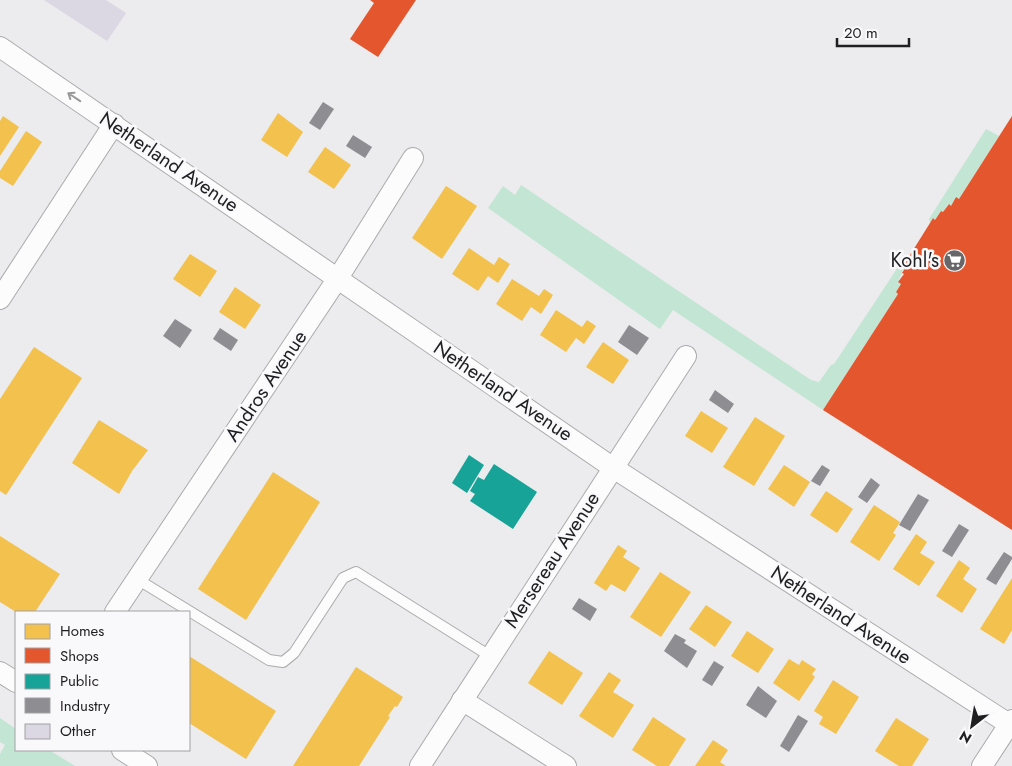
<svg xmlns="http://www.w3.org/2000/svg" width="1012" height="766" viewBox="0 0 1012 766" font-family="Jost,sans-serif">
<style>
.green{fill:#c2e6d3}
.homes{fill:#f2c14e}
.shops{fill:#e4572e}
.public{fill:#17a398}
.industry{fill:#8d8d92}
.building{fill:#dbd7e3}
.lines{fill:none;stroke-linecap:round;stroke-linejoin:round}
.service-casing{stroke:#ababac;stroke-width:12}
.minor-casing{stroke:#ababac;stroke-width:22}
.service{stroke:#fcfcfc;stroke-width:10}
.minor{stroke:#fcfcfc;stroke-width:20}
.oneway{stroke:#999899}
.labels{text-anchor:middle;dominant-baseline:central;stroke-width:5;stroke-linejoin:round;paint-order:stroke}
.street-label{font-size:20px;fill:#1f1e20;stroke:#f9f8fb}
.poi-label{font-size:20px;fill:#1f1e20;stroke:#f9f8fb;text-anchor:end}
</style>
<rect width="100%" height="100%" fill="#ecebed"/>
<g class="green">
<polygon points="986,129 999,136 959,199 956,197 951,206 948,204 943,212 941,211 935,220 933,218 930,223 929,219"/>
<polygon points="521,185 811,380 819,382 831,365 834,364 902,261 909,256 898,282 901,284 896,292 898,294 823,410 673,310 660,329 488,208 503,186 515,195"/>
<polygon points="0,718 16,729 16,750 49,750 75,766 0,766 0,754 5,745 0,742"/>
</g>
<g class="homes">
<polygon points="278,113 303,132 287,157 261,140"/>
<polygon points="3,116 19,127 0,156 0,121"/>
<polygon points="26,131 42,142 13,186 0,178 0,171"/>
<polygon points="325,147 351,165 334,189 308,172"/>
<polygon points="446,186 477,206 442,259 412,238"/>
<polygon points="469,248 494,265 499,257 510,264 498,283 488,276 478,291 452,274"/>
<polygon points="190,254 217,271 200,297 173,279"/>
<polygon points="512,279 539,296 544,289 553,295 541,314 531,307 522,321 496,304"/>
<polygon points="235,287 261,305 245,329 219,312"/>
<polygon points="556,310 582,327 587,320 596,326 584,344 576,338 566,352 540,335"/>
<polygon points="603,342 629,360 613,384 586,367"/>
<polygon points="34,347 82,378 6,495 0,491 0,399"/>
<polygon points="701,411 728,428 712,453 685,436"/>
<polygon points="755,417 785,436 754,486 723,467"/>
<polygon points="99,420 148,450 132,471 119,494 72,463"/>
<polygon points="784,465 810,482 794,507 768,489"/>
<polygon points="273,472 320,502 246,620 198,589"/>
<polygon points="826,491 853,509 837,533 810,515"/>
<polygon points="874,505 900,522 893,533 896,535 879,561 850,542"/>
<polygon points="916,534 927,542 920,553 935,562 919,586 893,569"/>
<polygon points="0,536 60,574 35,612 16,612 0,602"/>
<polygon points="618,545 627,551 623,557 640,568 625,592 611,584 606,591 594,583"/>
<polygon points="959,560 970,568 963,579 977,589 962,613 936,596"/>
<polygon points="660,572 691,592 661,637 630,617"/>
<polygon points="1012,578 1012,630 1004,644 980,629"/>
<polygon points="706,605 732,622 715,647 689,629"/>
<polygon points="747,631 774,649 758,673 731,656"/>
<polygon points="549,651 583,673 562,705 528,683"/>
<polygon points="189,656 276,711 246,759 189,723"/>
<polygon points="789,659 799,665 802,660 816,669 812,674 815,677 799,701 773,683"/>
<polygon points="356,667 403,697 397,707 395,706 388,716 390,717 359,766 293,766"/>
<polygon points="609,672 621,680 613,692 634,705 613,738 579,716"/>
<polygon points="833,680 859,697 836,734 819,724 823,717 814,711"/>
<polygon points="653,717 686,739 669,766 657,766 632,750"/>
<polygon points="896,718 929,739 912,766 899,766 875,751"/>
<polygon points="713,740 728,750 720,762 726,766 695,766"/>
</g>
<g class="shops">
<polygon points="370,0 416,0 378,57 350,39 374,3"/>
<polygon points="1012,116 1012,530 823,410 898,294 896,292 901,284 898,282 904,274 902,273 907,265 905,263 930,223 933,218 935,220 941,211 943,212 949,204 951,206 956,197 959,199"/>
</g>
<g class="public">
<polygon points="469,455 484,465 467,493 452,483"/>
<polygon points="494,464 537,492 513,529 470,501 475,494 470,491 478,477 484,480"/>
</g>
<g class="industry">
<polygon points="323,102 334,109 320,130 309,123"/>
<polygon points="353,135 372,147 365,158 346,146"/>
<polygon points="175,319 192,330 180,348 163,336"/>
<polygon points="629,325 649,338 637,355 618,342"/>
<polygon points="220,328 238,340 231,351 213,339"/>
<polygon points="715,390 734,404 728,413 709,400"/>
<polygon points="822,465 830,470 820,486 811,481"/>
<polygon points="871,478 880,485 867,503 858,497"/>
<polygon points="918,494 929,500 910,531 899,525"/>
<polygon points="959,524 969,530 952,557 942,551"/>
<polygon points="1004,552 1012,557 1012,559 996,585 986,579"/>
<polygon points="579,598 597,609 590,621 572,609"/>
<polygon points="675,634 686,640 684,643 697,651 687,668 664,651"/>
<polygon points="714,661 724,667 712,686 702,680"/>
<polygon points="758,686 777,701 766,718 746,705"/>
<polygon points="798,715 808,721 789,752 780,746"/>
</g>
<polygon class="building" points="44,0 106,0 126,13 107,41"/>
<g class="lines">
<defs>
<polyline id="service" points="137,579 269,660 283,662 294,653 343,578 356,572 490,656"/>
<g id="minor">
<polyline points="0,47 612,467 1012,726"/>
<polyline points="0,299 114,124"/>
<polyline points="115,612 338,278 413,158"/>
<polyline points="0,672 16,682"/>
<polyline points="462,700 566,766"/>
<polyline points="122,750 147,766"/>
<polyline points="420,766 686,356"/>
<polyline points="982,766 1012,720"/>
</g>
</defs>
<use href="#service" class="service-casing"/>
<use href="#minor" class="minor-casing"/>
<use href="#service" class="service"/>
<use href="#minor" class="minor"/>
</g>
<defs><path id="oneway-shaft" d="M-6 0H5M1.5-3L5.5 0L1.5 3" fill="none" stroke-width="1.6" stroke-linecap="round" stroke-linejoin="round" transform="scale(1.25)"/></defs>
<use class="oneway" href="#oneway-shaft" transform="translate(74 97) rotate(-146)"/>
<defs>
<symbol id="supermarket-disc" viewBox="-11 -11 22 22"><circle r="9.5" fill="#676668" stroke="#f9f8fb"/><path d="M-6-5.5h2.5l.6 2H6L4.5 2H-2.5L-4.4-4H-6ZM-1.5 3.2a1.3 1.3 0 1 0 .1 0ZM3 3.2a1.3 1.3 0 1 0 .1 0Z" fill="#fff"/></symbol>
</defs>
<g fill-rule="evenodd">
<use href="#supermarket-disc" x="942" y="248" width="25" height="25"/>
</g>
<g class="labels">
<g class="street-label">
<text transform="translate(169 162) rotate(34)">Netherland Avenue</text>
<text transform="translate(266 386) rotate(-56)">Andros Avenue</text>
<text transform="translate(503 391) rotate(34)">Netherland Avenue</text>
<text transform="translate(552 560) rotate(-57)">Mersereau Avenue</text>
<text transform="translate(841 615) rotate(33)">Netherland Avenue</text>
</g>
<g class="poi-label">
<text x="939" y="260">Kohl's</text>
</g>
</g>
<rect x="15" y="611" width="175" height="140" fill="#f9f8fb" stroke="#a2a1a3"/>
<rect x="25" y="624" width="25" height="15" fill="#f2c14e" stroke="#a2a1a3"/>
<text x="60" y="636" font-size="15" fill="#1f1e20">Homes</text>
<rect x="25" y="648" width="25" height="15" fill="#e4572e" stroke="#a2a1a3"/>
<text x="60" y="661" font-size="15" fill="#1f1e20">Shops</text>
<rect x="25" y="674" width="25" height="15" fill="#17a398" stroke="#a2a1a3"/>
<text x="60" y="686" font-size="15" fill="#1f1e20">Public</text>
<rect x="25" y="698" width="25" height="15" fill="#8d8d92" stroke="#a2a1a3"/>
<text x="60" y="711" font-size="15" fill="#1f1e20">Industry</text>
<rect x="25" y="724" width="25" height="15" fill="#dbd7e3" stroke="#a2a1a3"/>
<text x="60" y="736" font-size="15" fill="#1f1e20">Other</text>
<g transform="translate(972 726) rotate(211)" stroke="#f9f8fb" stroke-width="4" paint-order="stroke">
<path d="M0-4L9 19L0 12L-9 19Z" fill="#1f1e20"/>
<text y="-8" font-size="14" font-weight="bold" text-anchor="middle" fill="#1f1e20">N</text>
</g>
<path d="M837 38v8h72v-8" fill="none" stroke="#1f1e20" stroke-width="2.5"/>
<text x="844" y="38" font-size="15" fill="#1f1e20" stroke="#f9f8fb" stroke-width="4" paint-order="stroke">20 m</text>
</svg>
